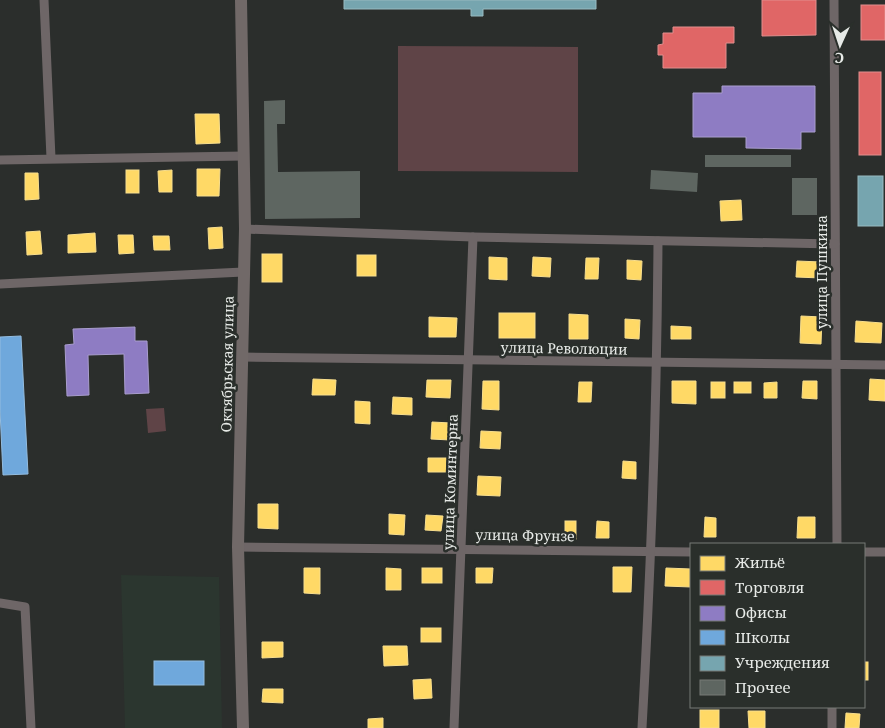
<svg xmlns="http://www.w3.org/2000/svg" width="885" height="728" viewBox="0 0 885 728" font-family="'Noto Serif',serif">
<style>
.built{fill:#2b362f}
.green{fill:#5f4447}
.homes{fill:#ffd966;stroke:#f8de8d}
.shops{fill:#e06666;stroke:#e28e8d}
.offices{fill:#8e7cc3;stroke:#a99dce}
.schools{fill:#6fa8dc;stroke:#93bcdf}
.public{fill:#76a5af;stroke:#98bac0}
.building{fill:#5e6661}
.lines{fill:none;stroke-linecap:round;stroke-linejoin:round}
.street{stroke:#6e6667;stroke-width:9}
.secondary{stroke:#716968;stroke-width:12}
.labels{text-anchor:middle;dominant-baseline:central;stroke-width:5;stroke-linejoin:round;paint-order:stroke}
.street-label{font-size:14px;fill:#e7eae7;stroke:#2a2f2b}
</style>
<rect width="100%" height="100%" fill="#2b2e2c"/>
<polygon class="built" points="121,575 219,577 222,728 125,728"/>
<g class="green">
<polygon points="398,46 578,47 578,172 398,171"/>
<polygon points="164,408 166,431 148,433 146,409"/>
</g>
<g class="homes">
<polygon points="195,114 219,114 220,143 196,144"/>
<polygon points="197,169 220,169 219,196 197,196"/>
<rect x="126" y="170" width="13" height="23"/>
<polygon points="172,170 172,192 159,192 158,171"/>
<polygon points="25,173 38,173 39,199 25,200"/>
<polygon points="741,200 742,220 721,221 720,201"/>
<polygon points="222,227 223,248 209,249 208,228"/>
<polygon points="40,231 42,254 27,255 26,232"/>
<polygon points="95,233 96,252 68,253 68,235"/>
<polygon points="118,235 133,235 134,253 119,254"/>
<polygon points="153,236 169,236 170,250 154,250"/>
<rect x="262" y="254" width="20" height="28"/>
<rect x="357" y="255" width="19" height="21"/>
<polygon points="489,257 507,258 507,280 489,279"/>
<polygon points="533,257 551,258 550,277 532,276"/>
<polygon points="586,258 599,258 598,279 585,279"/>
<polygon points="627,260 642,261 641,280 627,279"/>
<polygon points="797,261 821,262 821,278 796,277"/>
<rect x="499" y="313" width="36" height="25"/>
<polygon points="569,314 588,315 588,339 569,339"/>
<polygon points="801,316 822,317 821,344 800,343"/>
<polygon points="429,317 457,318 456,337 429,337"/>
<polygon points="625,319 640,320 639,339 625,338"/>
<polygon points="856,321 882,323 881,343 855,342"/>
<polygon points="671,326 691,327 691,339 671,339"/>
<polygon points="313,379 336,380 335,395 312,395"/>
<polygon points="870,379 885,380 885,401 869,400"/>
<polygon points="427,380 451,380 450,398 426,397"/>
<polygon points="483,381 499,381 499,410 482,409"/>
<polygon points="672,381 696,381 696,404 672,403"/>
<polygon points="803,381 817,381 817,399 802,398"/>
<polygon points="579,382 592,382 591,402 578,402"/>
<rect x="711" y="382" width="14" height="16"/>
<rect x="734" y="382" width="17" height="11"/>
<polygon points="777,382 777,398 764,398 764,383"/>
<polygon points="393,397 412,398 412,415 392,414"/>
<polygon points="355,401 370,402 370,424 355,423"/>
<polygon points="432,422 451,423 450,440 431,439"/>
<polygon points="481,431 501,432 500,449 480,448"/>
<polygon points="428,458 448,458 447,472 428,472"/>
<polygon points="623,461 636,462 636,479 622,478"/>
<polygon points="478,476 501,477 500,496 477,495"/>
<polygon points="258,504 278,504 278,529 258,528"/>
<polygon points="389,514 405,515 404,535 389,534"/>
<polygon points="426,515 443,516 441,531 425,530"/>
<polygon points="705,517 716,518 716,537 704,537"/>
<polygon points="798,517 815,517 815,538 797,538"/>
<rect x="565" y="521" width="11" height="18"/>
<polygon points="597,521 609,522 609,538 596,538"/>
<polygon points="613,567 632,567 631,592 613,592"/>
<polygon points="304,568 320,568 320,594 304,593"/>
<polygon points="386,568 401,569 401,590 386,590"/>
<rect x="422" y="568" width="20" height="15"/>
<polygon points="476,568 493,568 492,583 476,583"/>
<polygon points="666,568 691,569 691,587 665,586"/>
<rect x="421" y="628" width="20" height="14"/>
<polygon points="262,642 283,642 283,657 262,658"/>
<polygon points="383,646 407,646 408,665 384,666"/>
<rect x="864" y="662" width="4" height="18"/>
<polygon points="431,679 432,698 414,699 413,680"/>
<polygon points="263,689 283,689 283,703 262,702"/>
<rect x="700" y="710" width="19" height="18"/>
<polygon points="748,711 765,711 765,728 749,728"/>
<polygon points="846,713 860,714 859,728 845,728"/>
<polygon points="383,718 383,728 368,728 368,719"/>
</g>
<g class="shops">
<polygon points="762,0 816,0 816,35 762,36"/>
<rect x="861" y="5" width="24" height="35"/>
<polygon points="673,27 734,27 734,43 726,43 726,68 663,68 663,55 658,55 658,45 663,44 663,33 673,33"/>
<rect x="859" y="72" width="22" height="83"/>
</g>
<g class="offices">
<polygon points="722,86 815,86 815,132 801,132 801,149 746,148 746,137 693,137 693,93 722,93"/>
<polygon points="135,327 135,341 147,341 149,393 125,394 124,354 88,355 89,395 67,396 65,345 74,344 73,329"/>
</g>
<g class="schools">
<polygon points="21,336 28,474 3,475 0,410 0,337"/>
<rect x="154" y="661" width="50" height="24"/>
</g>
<g class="public">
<polygon points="344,0 596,0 596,9 483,9 483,16 471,16 471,9 344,9"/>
<rect x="858" y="176" width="25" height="50"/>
</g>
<g class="building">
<polygon points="285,100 285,124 277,124 278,172 360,171 360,218 265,219 264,101"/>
<rect x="705" y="155" width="86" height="12"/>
<polygon points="651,170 698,173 697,192 650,189"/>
<rect x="792" y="178" width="25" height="37"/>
</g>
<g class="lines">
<g class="street">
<polyline points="44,0 51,158"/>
<polyline points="834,0 837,544"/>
<polyline points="0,160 244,156"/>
<polyline points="245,229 473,237 835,244"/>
<polyline points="0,284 243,272"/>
<polyline points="242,357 885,365"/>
<polyline points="238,547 691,552"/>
<polyline points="864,552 885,552"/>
<polyline points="0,603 25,607 31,728"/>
<polyline points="454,728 473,237"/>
<path d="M642 728C651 566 657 403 658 241"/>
<polyline points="832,728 832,707"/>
</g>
<polyline class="secondary" points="241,0 245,229 238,547 243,728"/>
</g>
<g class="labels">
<g class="street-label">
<text transform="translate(821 272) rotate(-90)">улица Пушкина</text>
<text transform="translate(564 348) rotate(1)">улица Революции</text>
<text transform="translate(227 364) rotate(-89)">Октябрьская улица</text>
<text transform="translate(450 482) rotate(-88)">улица Коминтерна</text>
<text transform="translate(525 535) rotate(1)">улица Фрунзе</text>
</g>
</g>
<rect x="690" y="543" width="175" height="165" fill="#2a2f2b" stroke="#767a76"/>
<rect x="700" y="556" width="25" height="15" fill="#ffd966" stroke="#767a76"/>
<text x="735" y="568" font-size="15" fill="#e7eae7">Жильё</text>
<rect x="700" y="580" width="25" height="15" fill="#e06666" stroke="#767a76"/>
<text x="735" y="593" font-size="15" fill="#e7eae7">Торговля</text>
<rect x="700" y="606" width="25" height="15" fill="#8e7cc3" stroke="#767a76"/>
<text x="735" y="618" font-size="15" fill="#e7eae7">Офисы</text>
<rect x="700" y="630" width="25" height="15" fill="#6fa8dc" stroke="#767a76"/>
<text x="735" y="643" font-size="15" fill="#e7eae7">Школы</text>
<rect x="700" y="656" width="25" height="15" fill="#76a5af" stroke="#767a76"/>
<text x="735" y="668" font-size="15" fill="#e7eae7">Учреждения</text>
<rect x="700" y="680" width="25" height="15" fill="#5e6661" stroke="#767a76"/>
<text x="735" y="693" font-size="15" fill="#e7eae7">Прочее</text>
<g transform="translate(840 45) rotate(183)" stroke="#2a2f2b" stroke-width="4" paint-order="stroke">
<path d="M0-4L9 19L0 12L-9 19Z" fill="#e7eae7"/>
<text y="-8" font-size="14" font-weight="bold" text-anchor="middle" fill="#e7eae7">С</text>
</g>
</svg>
